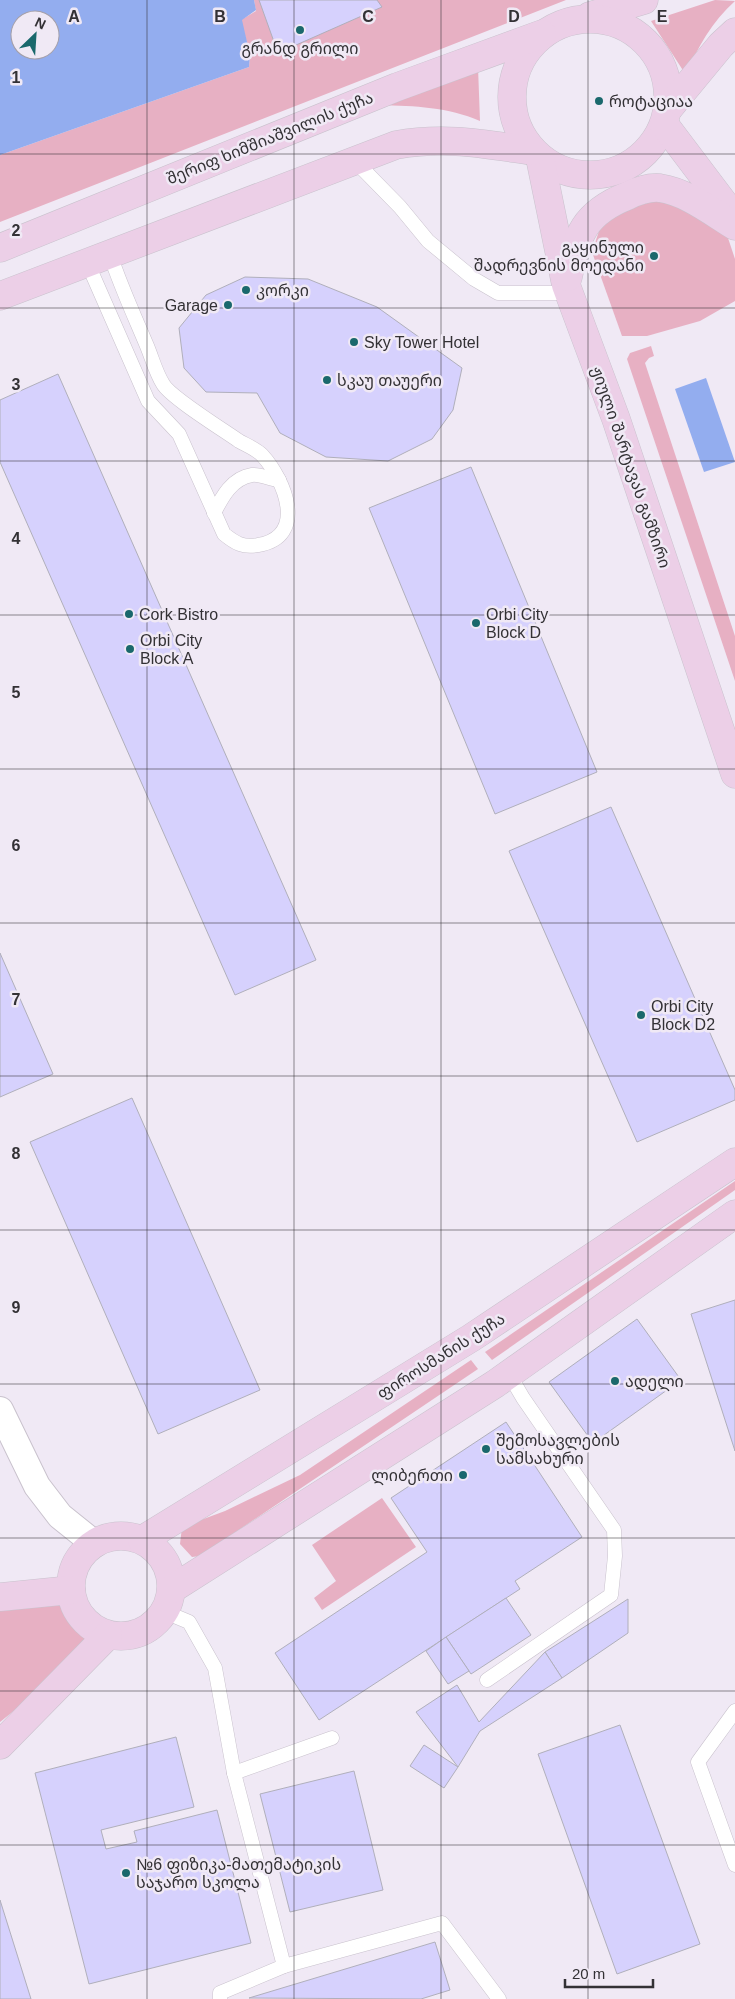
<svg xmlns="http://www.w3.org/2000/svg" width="735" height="1999" viewBox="0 0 735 1999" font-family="Helvetica,'Noto Sans Georgian',sans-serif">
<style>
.green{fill:#e7b0c3}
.water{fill:#93adef;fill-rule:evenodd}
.building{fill:#d6d1fd;stroke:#b0afbb}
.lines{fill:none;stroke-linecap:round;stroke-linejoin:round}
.lane-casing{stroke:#c9c2cd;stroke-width:15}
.street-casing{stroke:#c9c2cd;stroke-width:28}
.secondary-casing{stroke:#c9c2cd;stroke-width:29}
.lane{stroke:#fff;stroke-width:14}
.street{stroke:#fff;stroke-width:26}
.secondary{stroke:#eccfe7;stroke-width:28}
.grid{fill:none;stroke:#333135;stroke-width:1;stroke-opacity:0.55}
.poi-dot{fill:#1a686c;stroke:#f0e9f5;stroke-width:2}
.labels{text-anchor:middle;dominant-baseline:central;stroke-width:5;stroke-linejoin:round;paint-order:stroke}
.poi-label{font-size:16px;fill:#333135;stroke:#f0e9f5;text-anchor:start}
.street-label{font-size:16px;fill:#333135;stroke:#f0e9f5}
.grid-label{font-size:16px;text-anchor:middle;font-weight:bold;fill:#333135;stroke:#f0e9f5;stroke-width:5;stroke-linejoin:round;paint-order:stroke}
</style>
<rect width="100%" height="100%" fill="#f0e9f5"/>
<g class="green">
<polygon points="254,0 566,0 0,222 0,155 249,67 250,55 241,20 256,11"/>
<path d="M715 0 735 1C712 22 698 46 686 75L651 21Z"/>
<path d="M478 67 480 121C448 107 415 106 380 105Z"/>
<polygon points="646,186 721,217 735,259 735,301 700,321 647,336 622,336 592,252 599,231 610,210"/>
<polygon points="651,346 654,356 649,358 645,363 735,636 735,681 627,359 630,353"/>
<polygon points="735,1181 735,1190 492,1360 485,1352"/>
<polygon points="471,1360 478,1369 200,1556 192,1557 180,1544 182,1527 225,1511 300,1475"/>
<polygon points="382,1498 416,1547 322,1610 314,1598 336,1581 312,1545"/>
<path d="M71 1590C78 1616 85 1621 108 1635L0 1722V1597Z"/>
</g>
<g class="water">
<path d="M0 0H254L256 10 242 20 250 55 249 67 0 155ZM20 20H50V50H20Z"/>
<polygon points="706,378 735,462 704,472 675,389"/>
</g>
<g class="building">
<polygon points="259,0 377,0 382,7 278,53"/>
<polygon points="245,277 308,279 377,307 462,368 453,410 432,439 388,461 326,457 280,433 257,393 206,392 184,368 179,328 206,295"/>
<polygon points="58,374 316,960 235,995 0,462 0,400"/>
<polygon points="471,467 597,772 495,814 369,508"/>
<polygon points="611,807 735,1090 735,1100 637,1142 509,851"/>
<polygon points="0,953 53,1074 0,1097"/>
<polygon points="132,1098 260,1390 158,1434 30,1142"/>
<polygon points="735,1300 735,1451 691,1314"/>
<polygon points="637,1319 681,1380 593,1443 549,1382"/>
<polygon points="506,1422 582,1537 515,1581 520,1589 319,1720 275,1653 427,1552 391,1498"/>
<polygon points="506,1598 531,1635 471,1674 446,1637"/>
<polygon points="628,1599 628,1633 562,1678 545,1652"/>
<polygon points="446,1637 469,1671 448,1684 426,1651"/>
<polygon points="545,1652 562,1678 480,1731 458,1767 416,1712 457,1685 479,1722"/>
<polygon points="620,1725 700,1944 617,1974 538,1754"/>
<polygon points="176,1737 194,1807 101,1830 106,1849 137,1842 134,1831 217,1810 251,1943 89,1984 35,1773"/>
<polygon points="424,1745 458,1767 444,1788 410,1766"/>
<polygon points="354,1771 383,1890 290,1912 260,1794"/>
<polygon points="0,1900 31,1999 0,1999"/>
<polygon points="435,1942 450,1990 421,1999 249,1998"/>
</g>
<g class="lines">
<defs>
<g id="lane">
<polyline points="354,160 400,207 428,241 474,279 498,293 570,293"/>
<path d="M87 262 148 401 179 434 224 534C235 543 243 548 258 545 308 537 285 480 262 455 256 449 246 445 239 441 225 431 170 397 163 384 156 373 152 358 147 346 134 315 120 285 110 254"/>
<path d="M214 513C222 497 232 478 252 475 259 474 271 479 279 480"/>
<polyline points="165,1612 189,1622 215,1668 234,1773 284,1966 442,1923 499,1999"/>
<polyline points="487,1680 611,1595 615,1556 614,1530 523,1398 509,1374"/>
<polyline points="735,1711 698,1762 735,1865"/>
<polyline points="234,1773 332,1738"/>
<polyline points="220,1999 220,1993 284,1966"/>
</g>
<polyline id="street" points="0,1410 37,1486 60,1516 95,1544"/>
<g id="secondary">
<polyline points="590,16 644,0"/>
<circle cx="590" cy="97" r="78"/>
<polyline points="669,108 721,45 735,32"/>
<polyline points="664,124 735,218"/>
<polyline points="540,158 566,285 616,419 735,774"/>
<polyline points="0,248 397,87 542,34"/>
<path d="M568 277C577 235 584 213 627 196 637 191 649 187 660 188 687 192 712 212 735 226"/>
<path d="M0 296 396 145C446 136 484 144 533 151"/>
<circle cx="121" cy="1586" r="50"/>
<polyline points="142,1540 471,1338 735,1162"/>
<polyline points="172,1589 495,1384 735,1214"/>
<polyline points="0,1597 71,1590"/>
<polyline points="0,1745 108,1635"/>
</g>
</defs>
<use href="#lane" class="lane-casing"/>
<use href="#street" class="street-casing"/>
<use href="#secondary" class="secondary-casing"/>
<use href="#lane" class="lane"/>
<use href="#street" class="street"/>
<use href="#secondary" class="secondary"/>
</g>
<path class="grid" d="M147 0V1999M294 0V1999M441 0V1999M588 0V1999M0 154H735M0 308H735M0 461H735M0 615H735M0 769H735M0 923H735M0 1076H735M0 1230H735M0 1384H735M0 1538H735M0 1691H735M0 1845H735"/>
<g class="poi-dot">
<circle cx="300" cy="30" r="5"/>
<circle cx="599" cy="101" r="5"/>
<circle cx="654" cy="256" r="5"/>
<circle cx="246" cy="290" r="5"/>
<circle cx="228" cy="305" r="5"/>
<circle cx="354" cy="342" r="5"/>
<circle cx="327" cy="380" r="5"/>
<circle cx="129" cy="614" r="5"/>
<circle cx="476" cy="623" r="5"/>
<circle cx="130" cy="649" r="5"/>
<circle cx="641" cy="1015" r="5"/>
<circle cx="615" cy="1381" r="5"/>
<circle cx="486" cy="1449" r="5"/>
<circle cx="463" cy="1475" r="5"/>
<circle cx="126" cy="1873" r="5"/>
</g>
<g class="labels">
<g class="poi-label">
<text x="300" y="48" text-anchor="middle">გრანდ გრილი</text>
<text x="609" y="101">როტაციაა</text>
<text x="644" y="247" text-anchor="end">გაყინული<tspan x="644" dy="18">შადრევნის მოედანი</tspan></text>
<text x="256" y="290">კორკი</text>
<text x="218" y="305" text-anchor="end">Garage</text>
<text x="364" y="342">Sky Tower Hotel</text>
<text x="337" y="380">სკაუ თაუერი</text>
<text x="139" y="614">Cork Bistro</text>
<text x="486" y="614">Orbi City<tspan x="486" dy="18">Block D</tspan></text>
<text x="140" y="640">Orbi City<tspan x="140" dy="18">Block A</tspan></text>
<text x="651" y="1006">Orbi City<tspan x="651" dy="18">Block D2</tspan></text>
<text x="625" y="1381">ადელი</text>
<text x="496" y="1440">შემოსავლების<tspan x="496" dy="18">სამსახური</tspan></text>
<text x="453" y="1475" text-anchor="end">ლიბერთი</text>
<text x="136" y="1864">№6 ფიზიკა-მათემატიკის<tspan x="136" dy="18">საჯარო სკოლა</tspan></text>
</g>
<g class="street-label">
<text transform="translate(270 138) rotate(-22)">შერიფ ხიმშიაშვილის ქუჩა</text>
<text transform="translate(631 467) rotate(71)">ჟიული შარტავას გამზირი</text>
<text transform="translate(441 1356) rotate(-32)">ფიროსმანის ქუჩა</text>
</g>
</g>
<g class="grid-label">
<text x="74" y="22">A</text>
<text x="220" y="22">B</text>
<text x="368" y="22">C</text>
<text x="514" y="22">D</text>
<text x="662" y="22">E</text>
<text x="16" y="83">1</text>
<text x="16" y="236">2</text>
<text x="16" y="390">3</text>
<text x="16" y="544">4</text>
<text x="16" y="698">5</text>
<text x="16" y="851">6</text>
<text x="16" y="1005">7</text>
<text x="16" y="1159">8</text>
<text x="16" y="1313">9</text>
</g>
<g transform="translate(35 35) rotate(25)"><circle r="24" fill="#f0e9f5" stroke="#a49fa8"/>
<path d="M0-4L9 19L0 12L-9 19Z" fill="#1a686c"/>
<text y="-8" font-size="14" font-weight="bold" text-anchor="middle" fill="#333135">N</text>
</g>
<path d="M565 1979v8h88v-8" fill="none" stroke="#333135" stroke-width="2.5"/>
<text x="572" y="1979" font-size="15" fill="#333135" stroke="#f0e9f5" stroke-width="4" paint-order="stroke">20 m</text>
</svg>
